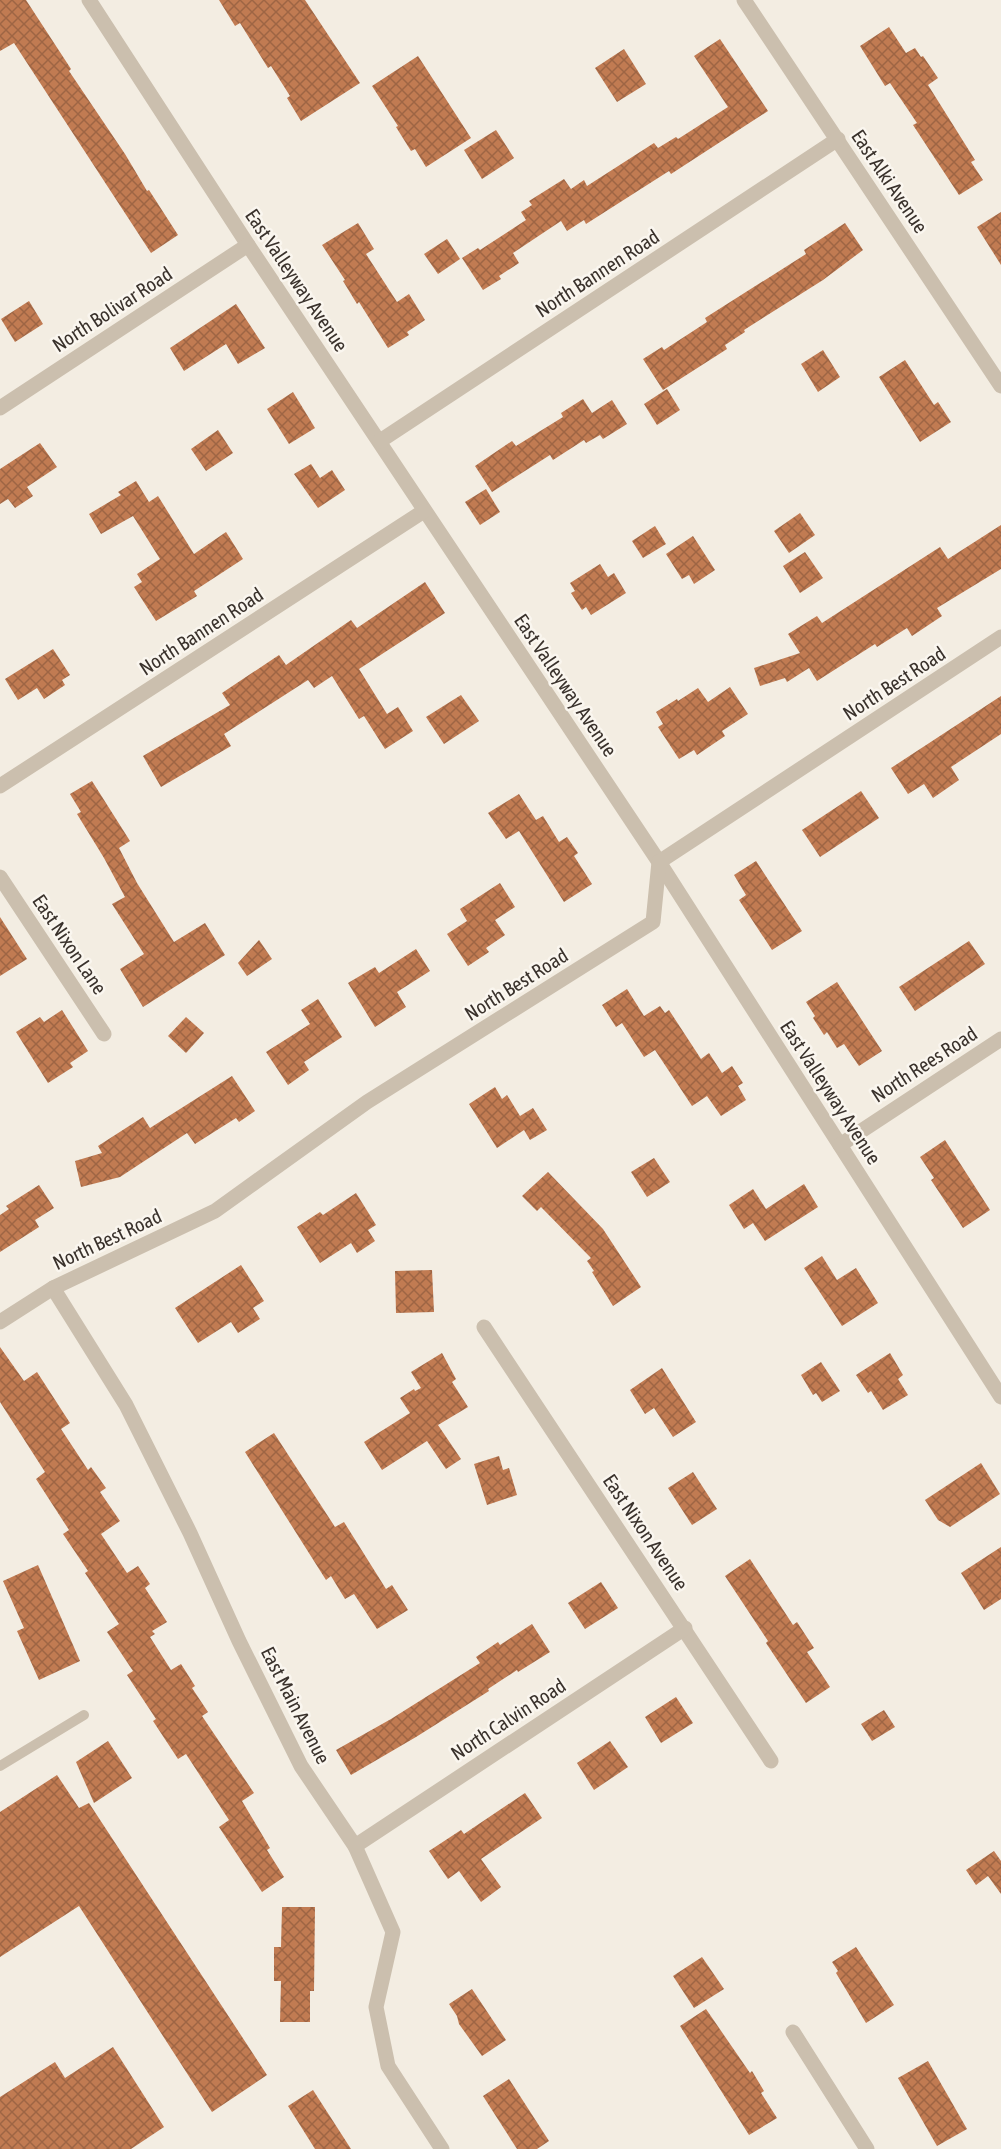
<svg xmlns="http://www.w3.org/2000/svg" width="1001" height="2149" viewBox="0 0 1001 2149" font-family="'Asap Condensed',sans-serif">
<style>
.building{fill:url(#building-cross-hatch)}
.lines{fill:none;stroke-linecap:round;stroke-linejoin:round}
.service{stroke:#cbbfae;stroke-width:10}
.minor{stroke:#cbbfae;stroke-width:15}
.labels{text-anchor:middle;dominant-baseline:central;stroke-width:5;stroke-linejoin:round;paint-order:stroke}
.street-label{font-size:20px;fill:#3a322c;stroke:#faf6ef}
</style>
<defs>
<pattern id="building-cross-hatch" width="8" height="8" patternUnits="userSpaceOnUse" patternTransform="scale(1.5)"><rect width="8" height="8" fill="#c17b52"/><path d="M0 0l8 8M0 8l8-8" fill="none" stroke="#9e6544"/></pattern>
</defs>
<rect width="100%" height="100%" fill="#f3ede2"/>
<g class="building">
<polygon points="0,0 26,0 71,69 69,71 125,154 147,191 149,190 178,235 151,253 14,43 0,51"/>
<polygon points="219,0 305,0 360,83 301,121 287,98 290,96 271,66 268,68 240,23 235,26"/>
<polygon points="889,27 906,53 915,48 921,57 923,56 938,78 928,85 975,160 971,162 983,180 959,195 913,125 917,123 890,83 885,86 860,46"/>
<polygon points="720,39 768,111 671,174 669,171 586,224 584,220 567,231 561,221 513,253 519,263 499,276 501,279 483,290 462,258 478,248 480,250 526,220 521,212 532,205 529,201 564,179 571,189 584,180 587,186 654,143 658,148 676,137 678,139 728,107 694,56"/>
<polygon points="624,49 646,84 617,102 595,68"/>
<polygon points="418,56 471,138 426,167 415,149 411,151 396,127 398,126 372,86"/>
<polygon points="496,130 514,158 482,179 464,150"/>
<polygon points="1001,212 1001,265 977,227"/>
<polygon points="358,223 374,249 366,254 397,302 409,294 425,320 407,332 409,335 388,348 359,302 357,304 343,281 345,280 322,245"/>
<polygon points="845,223 863,250 823,280 744,330 745,332 725,345 727,349 663,390 643,359 662,347 664,350 707,322 705,318 806,254 804,250"/>
<polygon points="447,239 460,259 438,274 424,254"/>
<polygon points="29,301 43,324 15,342 1,319"/>
<polygon points="236,304 265,348 238,364 226,344 184,371 170,348"/>
<polygon points="823,350 840,377 818,392 801,364"/>
<polygon points="905,360 934,405 938,402 951,422 920,442 879,377"/>
<polygon points="667,389 680,410 657,425 644,404"/>
<polygon points="293,392 315,428 289,444 267,409"/>
<polygon points="583,399 592,413 612,400 627,424 603,439 600,435 586,443 584,440 553,460 550,455 492,492 475,466 512,441 516,446 563,417 561,413"/>
<polygon points="218,430 233,453 206,471 191,449"/>
<polygon points="40,443 57,467 27,487 33,496 15,508 8,499 0,504 0,469"/>
<polygon points="311,464 320,478 332,470 345,490 318,508 294,474"/>
<polygon points="136,481 149,502 158,496 194,554 226,532 243,559 194,591 197,596 156,621 134,587 142,582 137,574 160,559 133,516 101,534 89,514 121,495 118,492"/>
<polygon points="486,489 500,512 480,525 465,502"/>
<polygon points="800,513 815,535 789,553 774,531"/>
<polygon points="1001,525 1001,569 937,608 942,616 912,636 907,628 877,647 875,644 817,681 809,668 787,682 785,678 760,686 754,668 800,653 788,634 817,616 822,623 940,547 948,559"/>
<polygon points="655,526 666,544 643,558 632,541"/>
<polygon points="693,536 715,570 694,584 689,575 682,579 666,554"/>
<polygon points="805,552 823,578 800,593 783,566"/>
<polygon points="600,564 608,577 614,573 626,593 591,615 586,607 582,610 571,593 575,591 570,583"/>
<polygon points="425,582 445,613 359,669 387,714 398,707 413,731 385,749 364,716 359,719 332,676 314,688 308,680 224,734 231,746 161,787 143,756 230,705 222,693 279,655 286,665 351,620 357,628"/>
<polygon points="53,649 70,675 62,680 65,685 44,699 37,688 18,700 5,679"/>
<polygon points="730,687 748,714 722,731 725,736 697,755 694,750 679,759 658,727 663,724 656,712 677,699 678,701 698,688 708,702"/>
<polygon points="461,695 479,721 444,744 426,717"/>
<polygon points="1001,696 1001,734 951,767 959,780 933,798 924,784 908,794 891,768"/>
<polygon points="92,781 130,841 119,848 137,883 174,942 205,923 225,955 143,1007 120,969 144,954 112,904 125,897 104,858 77,814 81,812 70,794"/>
<polygon points="861,791 879,818 820,857 802,830"/>
<polygon points="519,794 536,820 543,816 559,842 567,837 578,853 574,856 592,884 564,902 519,831 506,839 488,813"/>
<polygon points="756,861 802,931 772,950 739,900 746,895 734,875"/>
<polygon points="500,883 515,907 495,920 505,935 486,948 489,952 468,966 447,934 467,921 460,909"/>
<polygon points="0,917 27,959 0,976"/>
<polygon points="259,940 272,959 247,976 238,963"/>
<polygon points="969,941 985,964 915,1011 899,987"/>
<polygon points="416,949 430,971 397,992 406,1007 375,1027 348,983 375,967 379,973"/>
<polygon points="837,982 882,1051 859,1066 844,1044 837,1048 827,1032 824,1035 813,1018 815,1016 806,1002"/>
<polygon points="627,989 644,1016 660,1006 665,1013 669,1010 701,1059 709,1053 722,1073 732,1066 743,1083 738,1086 746,1100 721,1116 707,1096 692,1106 655,1050 644,1057 622,1023 616,1027 602,1005"/>
<polygon points="318,999 342,1037 304,1062 309,1070 288,1085 266,1052 310,1024 301,1010"/>
<polygon points="62,1010 88,1051 70,1063 73,1067 48,1083 16,1032 40,1017 44,1022"/>
<polygon points="186,1017 204,1033 186,1053 168,1036"/>
<polygon points="232,1076 255,1111 239,1122 236,1118 195,1144 187,1133 120,1177 81,1187 75,1161 102,1153 98,1146 143,1117 150,1128"/>
<polygon points="495,1087 502,1099 507,1095 520,1116 533,1108 547,1130 530,1140 524,1130 497,1148 469,1104"/>
<polygon points="945,1140 990,1210 963,1228 931,1180 934,1178 920,1157"/>
<polygon points="654,1158 670,1182 647,1197 631,1172"/>
<polygon points="548,1172 603,1229 641,1287 613,1306 592,1272 594,1271 587,1261 591,1258 541,1207 537,1211 522,1196"/>
<polygon points="804,1184 818,1207 765,1241 753,1223 744,1229 729,1205 753,1189 766,1209"/>
<polygon points="39,1185 54,1208 35,1220 39,1227 0,1252 0,1215 9,1209 6,1206"/>
<polygon points="356,1193 376,1225 368,1230 375,1241 357,1253 351,1243 320,1263 297,1227 320,1212 323,1215"/>
<polygon points="822,1256 837,1280 856,1268 878,1303 842,1326 804,1268"/>
<polygon points="241,1265 264,1301 253,1308 260,1319 238,1333 231,1322 198,1343 175,1308"/>
<polygon points="432,1270 434,1312 396,1313 395,1271"/>
<polygon points="0,1347 24,1381 37,1372 70,1423 61,1429 88,1470 91,1467 106,1488 100,1492 120,1521 101,1534 127,1573 138,1566 150,1584 145,1588 167,1622 152,1631 155,1634 150,1637 171,1670 181,1664 195,1686 192,1688 208,1712 202,1716 254,1793 242,1801 270,1848 267,1850 284,1877 262,1892 219,1827 229,1820 186,1754 178,1759 153,1721 156,1719 127,1675 133,1671 107,1632 119,1624 85,1573 88,1571 63,1534 69,1530 36,1479 45,1472 0,1402"/>
<polygon points="442,1353 456,1379 452,1382 468,1407 438,1425 461,1459 446,1469 427,1441 382,1470 364,1442 410,1413 400,1398 414,1389 415,1391 421,1388 411,1372"/>
<polygon points="890,1353 903,1375 898,1379 908,1395 883,1410 871,1391 868,1393 856,1375"/>
<polygon points="821,1362 840,1391 822,1402 816,1393 813,1395 801,1375"/>
<polygon points="662,1368 696,1422 673,1437 654,1408 645,1414 630,1390"/>
<polygon points="274,1433 335,1527 344,1522 386,1589 392,1585 408,1610 377,1629 354,1594 345,1599 331,1576 326,1580 245,1452"/>
<polygon points="499,1456 503,1470 509,1468 517,1495 487,1505 474,1464"/>
<polygon points="981,1463 1000,1494 950,1527 938,1520 925,1500"/>
<polygon points="693,1472 717,1509 692,1525 668,1488"/>
<polygon points="1001,1547 1001,1599 984,1610 961,1573"/>
<polygon points="750,1559 793,1625 797,1622 814,1648 807,1652 830,1687 806,1703 766,1643 768,1641 725,1576"/>
<polygon points="38,1565 80,1661 39,1680 17,1631 24,1628 3,1581"/>
<polygon points="601,1582 618,1608 585,1629 568,1603"/>
<polygon points="532,1624 550,1652 518,1672 517,1670 488,1689 489,1691 416,1737 351,1775 336,1750 391,1719 480,1663 476,1657 498,1642 500,1645"/>
<polygon points="676,1697 693,1723 661,1743 645,1717"/>
<polygon points="884,1710 895,1727 872,1741 861,1724"/>
<polygon points="108,1741 132,1778 94,1803 76,1762"/>
<polygon points="610,1741 628,1767 594,1790 577,1763"/>
<polygon points="57,1775 79,1808 89,1803 267,2075 212,2112 79,1906 0,1957 0,1812"/>
<polygon points="525,1793 542,1818 481,1859 501,1887 481,1902 459,1871 448,1879 429,1851 461,1830 464,1834"/>
<polygon points="994,1851 1001,1861 1001,1894 988,1876 976,1885 966,1870"/>
<polygon points="282,1907 315,1907 314,1991 310,1991 310,2022 280,2022 281,1981 274,1981 274,1947 281,1947"/>
<polygon points="856,1947 894,2005 866,2023 836,1973 838,1971 832,1962"/>
<polygon points="702,1957 724,1989 694,2008 673,1976"/>
<polygon points="472,1989 506,2040 482,2056 459,2024 457,2016 449,2004"/>
<polygon points="706,2009 750,2073 752,2071 764,2091 761,2093 777,2118 749,2135 680,2026"/>
<polygon points="113,2047 164,2127 131,2149 0,2149 0,2097 55,2062 65,2078"/>
<polygon points="928,2061 967,2129 937,2146 898,2078"/>
<polygon points="509,2079 549,2141 537,2149 517,2149 483,2096"/>
<polygon points="313,2090 351,2149 315,2149 288,2106"/>
</g>
<g class="lines">
<polyline class="service" points="0,1766 84,1715"/>
<g class="minor">
<polyline points="89,0 248,245 659,862 1001,1397"/>
<polyline points="744,0 1001,386"/>
<polyline points="0,408 248,245"/>
<polyline points="380,441 838,139"/>
<polyline points="0,786 424,511"/>
<polyline points="0,877 104,1034"/>
<polyline points="840,1145 1001,1039"/>
<polyline points="53,1288 126,1405 190,1533 239,1641 301,1766 355,1846 393,1932 376,2007 388,2066 442,2149"/>
<polyline points="0,1322 53,1288 215,1211 367,1102 653,922 659,862 1001,637"/>
<polyline points="484,1327 771,1761"/>
<polyline points="355,1846 685,1628"/>
<polyline points="793,2032 867,2149"/>
</g>
</g>
<g class="labels">
<g class="street-label">
<text transform="translate(890 181) rotate(56)">East Alki Avenue</text>
<text transform="translate(597 273) rotate(-33)">North Bannen Road</text>
<text transform="translate(297 280) rotate(56)">East Valleyway Avenue</text>
<text transform="translate(112 309) rotate(-33)">North Bolivar Road</text>
<text transform="translate(201 631) rotate(-33)">North Bannen Road</text>
<text transform="translate(894 683) rotate(-33)">North Best Road</text>
<text transform="translate(566 685) rotate(56)">East Valleyway Avenue</text>
<text transform="translate(70 944) rotate(56)">East Nixon Lane</text>
<text transform="translate(516 984) rotate(-32)">North Best Road</text>
<text transform="translate(924 1064) rotate(-33)">North Rees Road</text>
<text transform="translate(831 1092) rotate(57)">East Valleyway Avenue</text>
<text transform="translate(107 1239) rotate(-25)">North Best Road</text>
<text transform="translate(646 1532) rotate(56)">East Nixon Avenue</text>
<text transform="translate(296 1705) rotate(63)">East Main Avenue</text>
<text transform="translate(508 1719) rotate(-33)">North Calvin Road</text>
</g>
</g>
</svg>
